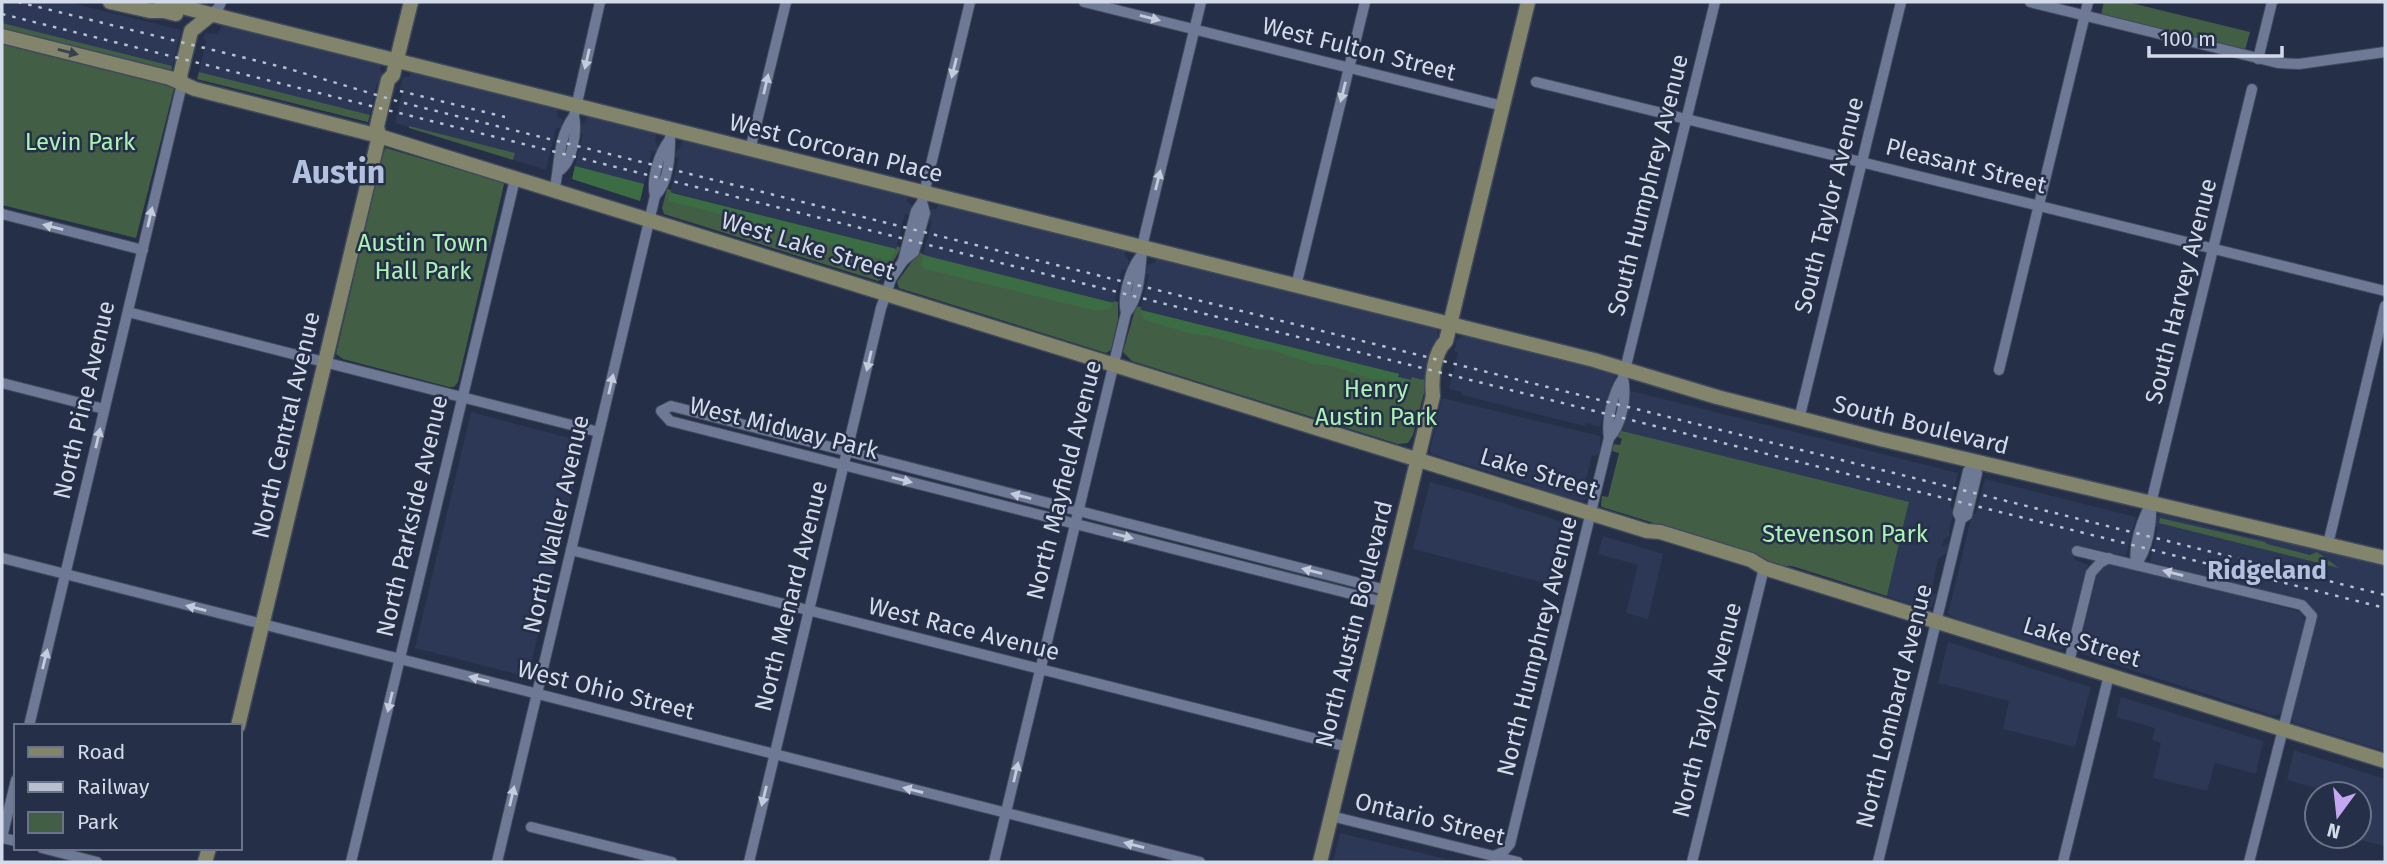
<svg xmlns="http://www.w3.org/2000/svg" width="2387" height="864" viewBox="0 0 2387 864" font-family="'Fira Sans',sans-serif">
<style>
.built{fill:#2c3856}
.green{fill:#425f45}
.forest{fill:#3b6c43}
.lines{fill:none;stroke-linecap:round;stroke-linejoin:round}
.street-casing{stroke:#41495d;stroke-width:12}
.secondary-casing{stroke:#41495d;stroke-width:17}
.street{stroke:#6e7995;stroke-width:10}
.secondary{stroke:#82856c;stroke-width:14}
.rail{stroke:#b8c0d0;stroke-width:2.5;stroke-dasharray:3.5 7;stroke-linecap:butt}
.oneway{fill:#c4cbdc}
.oneway2{fill:#38404e}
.labels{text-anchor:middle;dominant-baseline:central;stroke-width:5;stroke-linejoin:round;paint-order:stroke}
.street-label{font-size:24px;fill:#d3dae9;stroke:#252f47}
.park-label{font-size:24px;fill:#aaf3b2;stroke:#252f47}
.neighbourhood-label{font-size:26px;font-weight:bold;fill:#b4c0df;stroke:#252f47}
.district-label{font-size:32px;font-weight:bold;fill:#b4c0df;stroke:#252f47}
</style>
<rect width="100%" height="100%" fill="#252f47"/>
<g class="built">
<polygon points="2,2 68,2 181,30 171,72 2,30"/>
<polygon points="222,25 380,63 380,70 384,73 382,84 377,83 368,122 197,79 206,41 203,39 204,36 206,33 218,34"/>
<polygon points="413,71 558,107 557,116 563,120 561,128 556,128 546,170 395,123 403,89 400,88 403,77 409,77"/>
<polygon points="589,116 657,133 655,139 658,148 657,152 652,151 640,201 572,179 583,134 579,133 579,128"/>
<polygon points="683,139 908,195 907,201 912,206 910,215 905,214 896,249 670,192 679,158 675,157 676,152 681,146"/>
<polygon points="939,203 1126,250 1125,255 1129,261 1127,270 1122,269 1114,303 923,255 932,221 928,220 929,212 932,209 937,209"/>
<polygon points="1156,257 1437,328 1438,335 1435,346 1432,345 1423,380 1411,380 1398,377 1398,374 1140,310 1149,275 1145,274 1147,265 1155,263"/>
<polygon points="1464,335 1613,372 1616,378 1613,391 1610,390 1600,427 1586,423 1585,426 1462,395 1462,392 1449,389 1458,352 1454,351 1457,340"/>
<polygon points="1631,391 1958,473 1950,508 1954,509 1949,531 1950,535 1944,540 1942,546 1949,544 1947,553 1938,559 1931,594 1937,593 1932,607 1924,609 1887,596 1901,535 1899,534 1900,529 1621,430"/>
<polygon points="1442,398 1600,436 1600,449 1598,455 1592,456 1585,484 1591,488 1588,498 1583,501 1554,495 1539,490 1535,486 1431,454 1430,449"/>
<polygon points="471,412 584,442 528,677 415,648"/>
<polygon points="1985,479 2136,517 2126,556 2077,545 2074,559 2088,565 2067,645 2064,648 2059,650 1958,620 1948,614 1972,514 1976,514"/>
<polygon points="1430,482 1471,493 1572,525 1556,586 1413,549"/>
<polygon points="2161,514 2241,535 2344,552 2385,563 2385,751 2295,723 2290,719 2315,613 2313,609 2308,602 2150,562 2158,527 2153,525 2156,517"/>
<polygon points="1603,536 1663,554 1648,619 1626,613 1638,565 1598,554"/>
<polygon points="2108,565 2120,565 2301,612 2306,623 2287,703 2280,714 2274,716 2082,654 2079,648 2096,579 2100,570"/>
<polygon points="1948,642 2091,687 2075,747 2003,729 2009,701 1938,683"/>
<polygon points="2121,697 2263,741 2256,774 2215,763 2207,791 2153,778 2161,743 2152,740 2155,728 2116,717"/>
<polygon points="2294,750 2385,779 2385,846 2345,836 2359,836 2359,794 2327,794 2327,791 2287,780"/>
<polygon points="1340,833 1458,862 1333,862"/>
</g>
<g class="green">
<polygon points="2104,2 2127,2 2250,32 2245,50 2101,14"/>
<polygon points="2,23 172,66 171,72 2,30"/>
<polygon points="2,40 175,85 136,238 2,205"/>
<polygon points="199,72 370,115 368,122 197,79"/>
<polygon points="409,126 515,153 513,160 409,128"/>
<polygon points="386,148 501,182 504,184 458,382 454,387 449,387 343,359 336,354 383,153"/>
<polygon points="667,189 671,190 671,193 896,249 897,246 901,248 884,277 878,281 664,214 662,208"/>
<polygon points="919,252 924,255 1113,303 1114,301 1118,302 1118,319 1111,350 1106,353 899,288 897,282"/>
<polygon points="1136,306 1141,307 1141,310 1399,374 1398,377 1411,380 1412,377 1423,380 1424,377 1428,378 1413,435 1408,443 1398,444 1132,361 1123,352"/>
<polygon points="1619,427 1622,428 1622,431 1909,502 1902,530 1899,534 1901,535 1887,596 1792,566 1783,566 1748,555 1744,551 1602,507 1601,505 1602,496 1608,497 1619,453 1612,451 1614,444 1620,445 1622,439 1616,436"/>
<polygon points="2160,518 2265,542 2267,544 2310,555 2317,552 2339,568 2159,523"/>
</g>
<g class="forest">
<polygon points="575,166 644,184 640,201 572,179"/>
<path d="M670 192 676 194 896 249 890 261C816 242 743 219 668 201Z"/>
<polygon points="923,255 929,257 1114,303 1109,309 1097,311 925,269 921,266"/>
<polygon points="1140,310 1399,374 1398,377 1411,380 1400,387 1387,379 1371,379 1333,366 1310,363 1272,350 1257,349 1210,336 1192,334 1144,320"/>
</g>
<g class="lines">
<defs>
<g id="street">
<polyline points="1084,2 1503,106"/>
<polyline points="2030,2 2278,63 2299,64 2385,52"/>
<polyline points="212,14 219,7 221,2"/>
<polyline points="2258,59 2272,2"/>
<polyline points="1536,82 2385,291"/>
<polyline points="750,150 786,2"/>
<path d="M559 171C573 161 577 131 574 116L600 2"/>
<path d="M554 192C560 167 557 138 574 116"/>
<path d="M655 196C669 182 670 156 670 137"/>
<polyline points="2,214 143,250"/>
<polyline points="903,261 916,211 922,202 970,2"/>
<polyline points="1296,286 1365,2"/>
<polyline points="128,312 599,432"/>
<path d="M1126 313C1122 297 1130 270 1140 257"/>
<polyline points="1999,370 2088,2"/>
<polyline points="2,383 104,409"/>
<polyline points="1799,419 1901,2"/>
<path d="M1609 438C1622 425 1627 396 1623 378"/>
<polyline points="1961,519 1958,513 1968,471 1975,462"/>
<polyline points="2328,544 2385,306"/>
<polyline points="571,550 1348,747"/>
<polyline points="2077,551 2302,605 2312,616 2249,862"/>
<polyline points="2,558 1200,862"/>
<path d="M2136 564C2133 545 2142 520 2151 503L2252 89"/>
<path d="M2136 564C2148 550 2152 522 2151 504"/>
<polyline points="1383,602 670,421 661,411 671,406 1386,590"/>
<polyline points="2069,662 2091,573 2100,563 2109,558"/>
<polyline points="29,726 182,84"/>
<polyline points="1331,816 1518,862"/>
<polyline points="531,827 672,862"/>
<polyline points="2,837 16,780"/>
<polyline points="2,838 16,841"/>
<polyline points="42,848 97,862"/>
<path d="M1494 856 1503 852 1510 844 1609 438C1606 420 1613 393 1623 378L1715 2"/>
<polyline points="351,862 515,179"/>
<path d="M497 862 655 196C651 179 659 153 670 139"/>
<polyline points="749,862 881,308 891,279 903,261 914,252 925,213 922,202"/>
<path d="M994 862 1126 313C1143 293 1139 261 1144 238L1201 2"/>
<polyline points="1692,862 1764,568"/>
<polyline points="1878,862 1961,519 1967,515 1977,473 1975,462"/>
<polyline points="2063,862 2109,675"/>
</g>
<g id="secondary">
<polyline points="110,2 150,11 164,11 176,14"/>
<polyline points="162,2 1594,360 1717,397 1880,439 2385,558"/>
<polyline points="2,36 170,78 195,89 379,136 1647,531 1660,532 1751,560 1764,568 2385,761"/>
<polyline points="182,84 180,76 191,31 212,14"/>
<polyline points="238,726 379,136 377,126 388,80 393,75 411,2"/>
<polyline points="205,862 209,848"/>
<path d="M1320 862 1433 396C1431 379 1434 352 1446 341L1528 2"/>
</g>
</defs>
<use href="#street" class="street-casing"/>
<use href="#secondary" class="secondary-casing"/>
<use href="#street" class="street"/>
<use href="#secondary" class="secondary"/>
<g class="rail">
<polyline points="18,2 286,68 400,102 2385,595"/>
<polyline points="2,14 2385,608"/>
<polyline points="400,91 505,117"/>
</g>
</g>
<defs><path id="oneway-solid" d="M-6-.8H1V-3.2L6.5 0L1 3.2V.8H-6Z" transform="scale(1.75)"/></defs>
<g class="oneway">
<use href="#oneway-solid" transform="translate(1150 18) rotate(14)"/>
<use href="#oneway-solid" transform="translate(587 59) rotate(103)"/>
<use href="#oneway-solid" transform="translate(954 68) rotate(104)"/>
<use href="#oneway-solid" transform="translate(766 84) rotate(-77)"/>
<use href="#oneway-solid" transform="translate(1343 92) rotate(104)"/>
<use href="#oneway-solid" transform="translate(1158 180) rotate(-76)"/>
<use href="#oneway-solid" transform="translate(150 217) rotate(-77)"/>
<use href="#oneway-solid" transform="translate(53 227) rotate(-166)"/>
<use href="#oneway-solid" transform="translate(869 361) rotate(103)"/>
<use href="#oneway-solid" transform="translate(611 384) rotate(-77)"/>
<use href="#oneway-solid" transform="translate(98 438) rotate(-77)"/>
<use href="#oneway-solid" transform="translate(902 480) rotate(14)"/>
<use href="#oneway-solid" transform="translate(1021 496) rotate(-166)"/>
<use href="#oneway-solid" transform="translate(1123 536) rotate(14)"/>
<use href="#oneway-solid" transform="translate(1312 571) rotate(-166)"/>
<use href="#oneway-solid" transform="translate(2173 573) rotate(-166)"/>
<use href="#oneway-solid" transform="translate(196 608) rotate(-166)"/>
<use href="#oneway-solid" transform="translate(45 659) rotate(-76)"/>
<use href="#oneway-solid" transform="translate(479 679) rotate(-166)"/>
<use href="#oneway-solid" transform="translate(390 702) rotate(103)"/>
<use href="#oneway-solid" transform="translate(1016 772) rotate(-77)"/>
<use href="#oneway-solid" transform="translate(913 790) rotate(-166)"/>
<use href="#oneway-solid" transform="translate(512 796) rotate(-77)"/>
<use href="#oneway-solid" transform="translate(764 796) rotate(104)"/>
<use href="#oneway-solid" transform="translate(1134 845) rotate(-166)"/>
</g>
<use class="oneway2" href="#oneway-solid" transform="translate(68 52) rotate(14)"/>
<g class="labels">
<g class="street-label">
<text transform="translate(1359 49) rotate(14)">West Fulton Street</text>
<text transform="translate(836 148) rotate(14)">West Corcoran Place</text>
<text transform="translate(1966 166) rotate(14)">Pleasant Street</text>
<text transform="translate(1648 185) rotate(-76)">South Humphrey Avenue</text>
<text transform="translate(1829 205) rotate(-76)">South Taylor Avenue</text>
<text transform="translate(808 246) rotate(17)">West Lake Street</text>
<text transform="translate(2181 291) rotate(-76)">South Harvey Avenue</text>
<text transform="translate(84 400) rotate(-77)">North Pine Avenue</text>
<text transform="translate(286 425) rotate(-77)">North Central Avenue</text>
<text transform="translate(1921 425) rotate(14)">South Boulevard</text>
<text transform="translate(784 428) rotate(14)">West Midway Park</text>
<text transform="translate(1539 473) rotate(17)">Lake Street</text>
<text transform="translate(1064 480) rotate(-76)">North Mayfield Avenue</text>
<text transform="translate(412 516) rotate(-77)">North Parkside Avenue</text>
<text transform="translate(556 524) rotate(-77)">North Waller Avenue</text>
<text transform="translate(791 596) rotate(-76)">North Menard Avenue</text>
<text transform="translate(1354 624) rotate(-76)">North Austin Boulevard</text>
<text transform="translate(964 629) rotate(14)">West Race Avenue</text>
<text transform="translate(2082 642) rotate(17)">Lake Street</text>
<text transform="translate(1537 646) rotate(-76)">North Humphrey Avenue</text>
<text transform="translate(606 690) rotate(14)">West Ohio Street</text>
<text transform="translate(1894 706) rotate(-76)">North Lombard Avenue</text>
<text transform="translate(1707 710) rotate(-76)">North Taylor Avenue</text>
<text transform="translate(1430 819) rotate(14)">Ontario Street</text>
</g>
<g class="park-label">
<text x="80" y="142">Levin Park</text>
<text x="423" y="243">Austin Town<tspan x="423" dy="28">Hall Park</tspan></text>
<text x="1376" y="389">Henry<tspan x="1376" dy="28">Austin Park</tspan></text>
<text x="1845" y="534">Stevenson Park</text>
</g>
<g class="neighbourhood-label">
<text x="2267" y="570">Ridgeland</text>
</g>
<g class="district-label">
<text x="339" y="172">Austin</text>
</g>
</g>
<rect width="2387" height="864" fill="none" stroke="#d3dae9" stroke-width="7"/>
<rect x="14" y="724" width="228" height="126" fill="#252f47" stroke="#6b7388" stroke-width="2"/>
<rect x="28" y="747" width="35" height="10" fill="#82856c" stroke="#6b7388" stroke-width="2"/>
<text x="77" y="759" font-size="21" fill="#d3dae9">Road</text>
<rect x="28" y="782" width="35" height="10" fill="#b8c0d0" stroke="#6b7388" stroke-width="2"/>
<text x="77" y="794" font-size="21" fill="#d3dae9">Railway</text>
<rect x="28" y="812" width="35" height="21" fill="#425f45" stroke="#6b7388" stroke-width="2"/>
<text x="77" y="829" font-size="21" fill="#d3dae9">Park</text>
<g transform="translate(2338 815) rotate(195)"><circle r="33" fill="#252f47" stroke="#6b7388" stroke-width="2"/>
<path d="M0-5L12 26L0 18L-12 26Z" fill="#c4a7f1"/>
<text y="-10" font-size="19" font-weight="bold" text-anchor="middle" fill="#d3dae9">N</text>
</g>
<path d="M2149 46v10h133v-10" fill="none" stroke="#d3dae9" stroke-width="3.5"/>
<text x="2160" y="46" font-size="21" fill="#d3dae9" stroke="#252f47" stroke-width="5" paint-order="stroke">100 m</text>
</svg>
